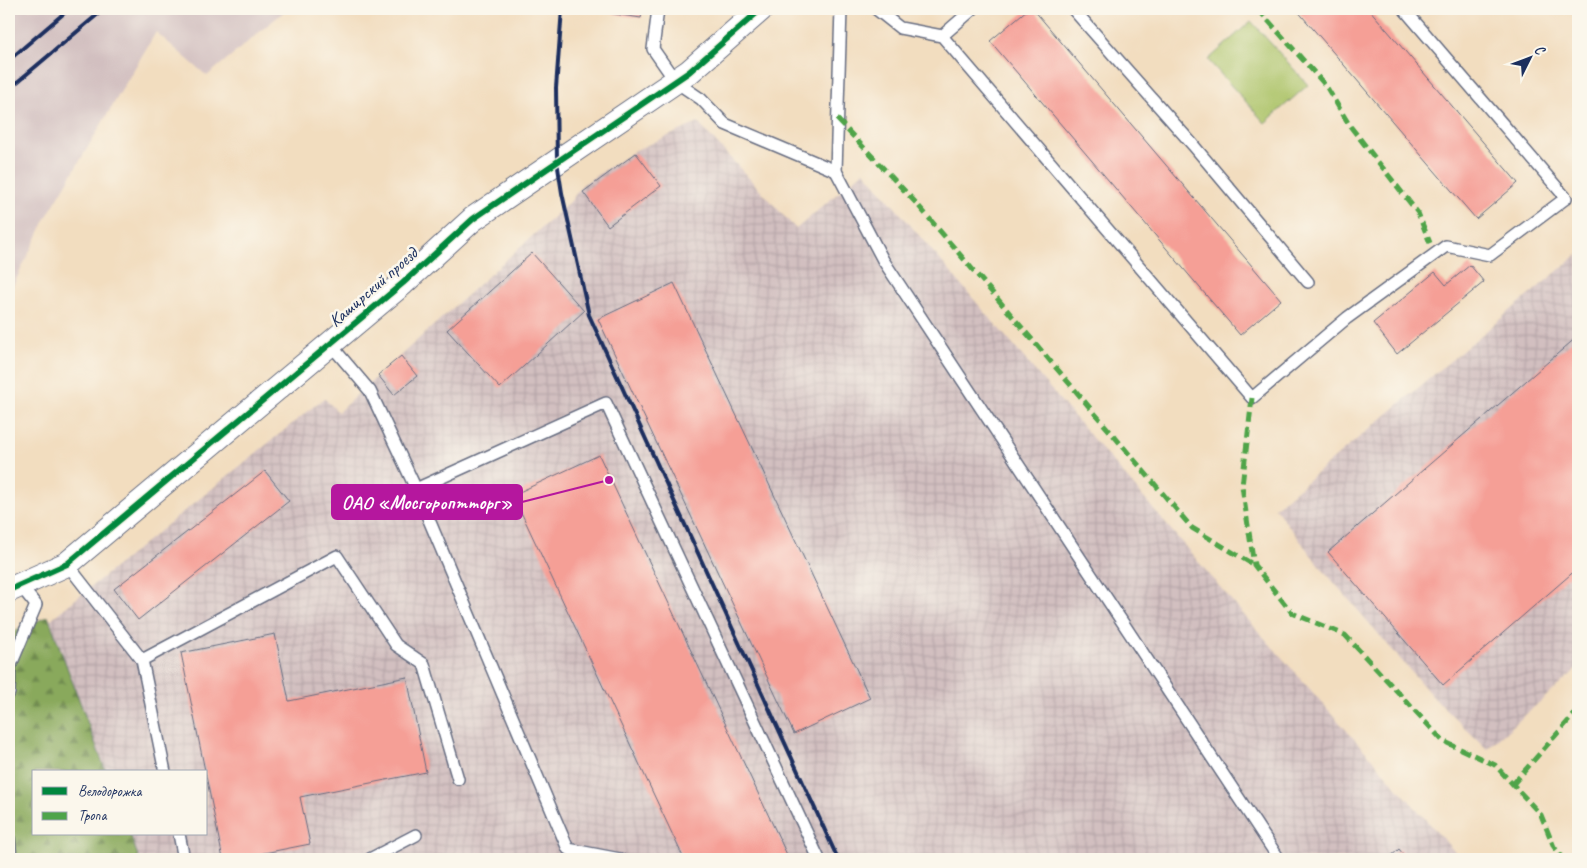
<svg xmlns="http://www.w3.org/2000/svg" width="1587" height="868" viewBox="0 0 1587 868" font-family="Caveat,sans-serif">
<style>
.industrial{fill:url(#industrial-grid);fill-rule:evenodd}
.railway{fill:#d2bfc0}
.forest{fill:url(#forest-firs);stroke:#526c5d}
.green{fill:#acc368;stroke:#647963}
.building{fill:#f59f96}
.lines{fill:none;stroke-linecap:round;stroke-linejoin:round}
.lane-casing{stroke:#666c80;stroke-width:14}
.street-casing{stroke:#666c80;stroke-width:26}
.lane{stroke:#fff;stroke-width:11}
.street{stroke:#fff;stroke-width:24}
.rail{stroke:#1b2f5e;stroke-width:4}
.quiet{stroke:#4fa44a;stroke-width:5;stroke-dasharray:10 5;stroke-linecap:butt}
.cycleway-casing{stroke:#fbf7ec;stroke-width:9}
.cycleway{stroke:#00873e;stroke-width:6}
.labels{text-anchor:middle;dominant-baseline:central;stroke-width:5;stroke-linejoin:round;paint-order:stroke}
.street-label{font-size:18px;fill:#1b2f5e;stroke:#fbf7ec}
.leader{fill:none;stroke:#b5179e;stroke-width:2}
.callout-dot{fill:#b5179e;stroke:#fbf7ec;stroke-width:2}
.callout{fill:#b5179e;stroke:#b5179e;stroke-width:2}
.callout-label{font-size:19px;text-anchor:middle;font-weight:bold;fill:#fff}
</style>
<defs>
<pattern id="industrial-grid" width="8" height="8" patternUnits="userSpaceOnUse" patternTransform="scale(1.25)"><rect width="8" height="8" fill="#d2bfc0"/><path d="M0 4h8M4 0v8" fill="none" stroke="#b4a4a7"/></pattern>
<pattern id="forest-firs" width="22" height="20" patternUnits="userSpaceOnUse" patternTransform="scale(1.25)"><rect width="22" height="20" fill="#89a95c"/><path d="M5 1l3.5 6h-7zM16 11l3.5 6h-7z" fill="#6f8a4f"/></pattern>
</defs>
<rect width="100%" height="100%" fill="#fbf7ec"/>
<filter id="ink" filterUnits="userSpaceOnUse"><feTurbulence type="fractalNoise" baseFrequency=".02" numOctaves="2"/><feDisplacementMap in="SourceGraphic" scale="10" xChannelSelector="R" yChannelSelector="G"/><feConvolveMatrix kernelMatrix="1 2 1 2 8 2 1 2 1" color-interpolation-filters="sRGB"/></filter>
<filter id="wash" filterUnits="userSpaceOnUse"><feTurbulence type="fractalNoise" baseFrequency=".0096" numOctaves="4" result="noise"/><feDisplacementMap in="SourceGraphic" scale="20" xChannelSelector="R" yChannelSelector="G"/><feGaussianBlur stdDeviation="1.12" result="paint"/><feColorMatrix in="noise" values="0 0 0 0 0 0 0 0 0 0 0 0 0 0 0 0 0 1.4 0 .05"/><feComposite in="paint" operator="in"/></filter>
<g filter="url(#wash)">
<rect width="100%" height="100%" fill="#f2ddbf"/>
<g class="industrial">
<path d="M698 123 796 229 864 171 1243 614 1461 859H9V653L324 398 338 412 571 201 582 185 636 150ZM34 772H206V834H34Z"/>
<polygon points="1578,254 1578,668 1487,749 1433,697 1318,564 1275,508"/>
</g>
<polygon class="railway" points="9,9 287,9 207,76 156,32 46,218 9,294"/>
<polygon class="forest" points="48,616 106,772 34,772 34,834 130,834 139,859 10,859 9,637 16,631"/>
<polygon class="green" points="1251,21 1308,85 1265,123 1208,60"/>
<g id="blocks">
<g class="building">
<polygon points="582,9 643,9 641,18"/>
<polygon points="1028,9 1033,9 1281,300 1240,335 990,41"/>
<polygon points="1296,9 1369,9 1518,183 1476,219"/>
<polygon points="636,153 661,186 608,226 583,192"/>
<polygon points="532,253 584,311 500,388 447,330"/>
<polygon points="1470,265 1484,282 1397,354 1373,323 1435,272 1446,285"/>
<polygon points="674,283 870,698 794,734 598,319"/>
<polygon points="1578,336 1578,568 1443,685 1328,552"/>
<polygon points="401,356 417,376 394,395 378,375"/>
<polygon points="599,455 789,859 684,859 513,495"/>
<polygon points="265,471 289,501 138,620 114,589"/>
<polygon points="275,634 289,701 407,677 426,772 300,797 310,844 234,859 223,859 181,653"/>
<polygon points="1399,849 1407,859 1388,859"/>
</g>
</g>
</g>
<g filter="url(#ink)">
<use href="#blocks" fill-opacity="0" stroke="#666c80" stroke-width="1"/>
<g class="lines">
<defs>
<g id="lane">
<polyline points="658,9 653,49 676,82 701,99 725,124 836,171"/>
<polyline points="841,9 836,171 883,260 1279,859"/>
<polyline points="876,9 900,28 942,36 1252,398 1347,318 1446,246 1490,255 1566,198 1404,9"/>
<polyline points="1073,9 1193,145 1308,282"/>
<polyline points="942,36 973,9"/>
<polyline points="330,344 370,391 416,489 568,849 620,859"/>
<polyline points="416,489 606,403 819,859"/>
<polyline points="67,564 142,660 165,772"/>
<polyline points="142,660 337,556 396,645 424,664 458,779"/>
<polyline points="9,693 10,667 36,605 19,584"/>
<polyline points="179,834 184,859"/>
<polyline points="9,837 11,859"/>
<polyline points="370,859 416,835"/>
</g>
<polyline id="street" points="9,590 67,564 403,283 473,219 689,72 761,9"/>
</defs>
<use href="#lane" class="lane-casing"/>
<use href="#street" class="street-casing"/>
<use href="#lane" class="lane"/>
<use href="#street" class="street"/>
<g class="rail">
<polyline points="562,9 556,88 557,161 562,193 589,315 838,859"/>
<polyline points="9,12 13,9"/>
<polyline points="9,60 69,9"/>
<polyline points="9,89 104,9"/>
</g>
<g class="quiet">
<polyline points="1258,9 1326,86 1350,126 1418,213 1430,243"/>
<polyline points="1571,9 1578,21"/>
<polyline points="837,119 917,204 1192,528 1254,565"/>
<polyline points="1252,398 1242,486 1254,565 1292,613 1345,635 1443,741 1495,765 1541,815 1554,847 1564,859"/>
<polyline points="1513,784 1578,710"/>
</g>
<defs>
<polyline id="cycleway" points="9,590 67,564 403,283 473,219 689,72 761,9"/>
</defs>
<use href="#cycleway" class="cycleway-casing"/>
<use href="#cycleway" class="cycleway"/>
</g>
</g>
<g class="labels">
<g class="street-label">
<text transform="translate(373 287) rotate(-41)">Каширский проезд</text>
</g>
</g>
<path class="leader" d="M609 480L522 502"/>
<circle class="callout-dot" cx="609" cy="480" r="5"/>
<rect class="callout" x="332" y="485" width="190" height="34" rx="5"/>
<g class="callout-label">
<text x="427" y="509">ОАО «Мосгороптторг»</text>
</g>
<rect width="1587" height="868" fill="none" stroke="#fbf7ec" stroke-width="30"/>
<rect x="32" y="770" width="175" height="65" fill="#fbf7ec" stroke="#a1a7b3"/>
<rect x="42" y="787" width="25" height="8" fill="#00873e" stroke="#a1a7b3"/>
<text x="78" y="796" font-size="15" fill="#1b2f5e">Велодорожка</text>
<rect x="42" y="812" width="25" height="8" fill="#4fa44a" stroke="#a1a7b3"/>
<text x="78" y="820" font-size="15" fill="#1b2f5e">Тропа</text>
<g transform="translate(1530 58) rotate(48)" stroke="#fbf7ec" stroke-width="4" paint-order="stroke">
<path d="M0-4L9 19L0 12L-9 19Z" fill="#1b2f5e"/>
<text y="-8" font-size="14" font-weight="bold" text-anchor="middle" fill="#1b2f5e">С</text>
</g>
</svg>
